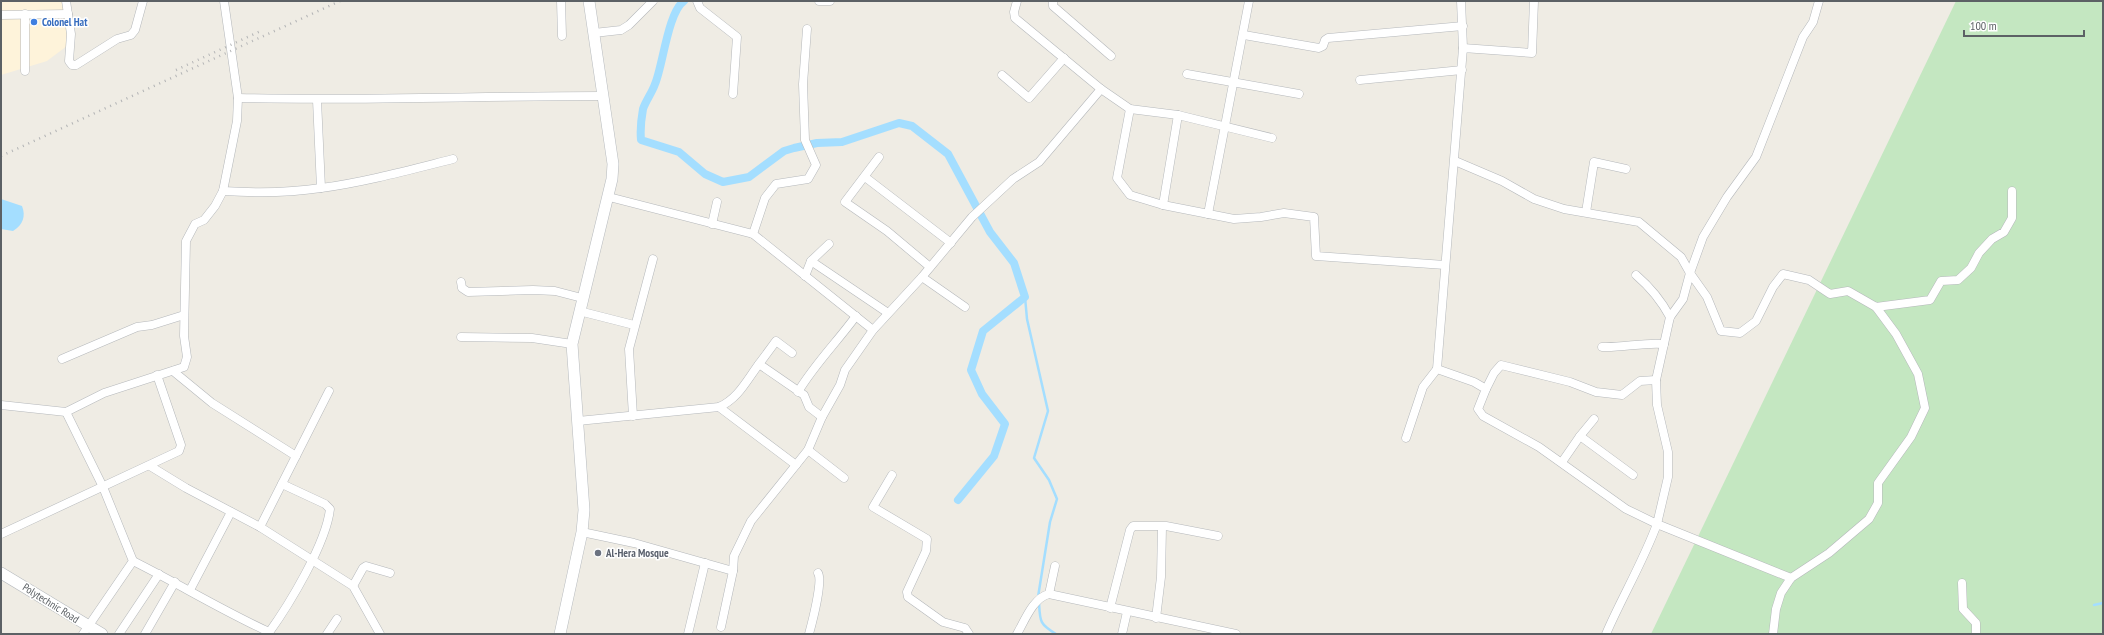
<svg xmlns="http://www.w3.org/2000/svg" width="2104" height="635" viewBox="0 0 2104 635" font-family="'PT Sans Narrow',sans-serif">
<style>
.commercial{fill:#fef3da}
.green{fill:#c4e7c1}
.water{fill:#a4deff}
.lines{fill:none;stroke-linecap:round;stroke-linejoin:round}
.stream{stroke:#a4deff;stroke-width:2.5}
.canal{stroke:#a4deff;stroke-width:8}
.street-casing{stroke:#b5b8bb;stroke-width:9}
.secondary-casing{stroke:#b6babe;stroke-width:12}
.street{stroke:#fff;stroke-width:8}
.secondary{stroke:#fff;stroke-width:11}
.rail{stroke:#b3b4b5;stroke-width:2.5;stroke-dasharray:1 5;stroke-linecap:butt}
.shop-dot{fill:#3f7fe0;stroke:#fff;stroke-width:1.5}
.worship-dot{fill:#6b7280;stroke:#fff;stroke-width:1.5}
.labels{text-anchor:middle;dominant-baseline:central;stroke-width:3;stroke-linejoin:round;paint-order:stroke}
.shop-label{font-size:11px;font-weight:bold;fill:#366cbe;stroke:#fff;text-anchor:start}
.worship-label{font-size:11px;font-weight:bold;fill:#5b616d;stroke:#fff;text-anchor:start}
.street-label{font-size:11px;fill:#5c6165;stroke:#fff}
</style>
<rect width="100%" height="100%" fill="#efece4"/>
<polygon class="commercial" points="1,1 62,1 71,43 47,61 1,75"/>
<polygon class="green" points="1956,1 2103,1 2103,634 1651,634"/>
<path class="water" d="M1 199 22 206C26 216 23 225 13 231L1 229Z"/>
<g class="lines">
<g class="stream">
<polyline points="1025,297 1027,319 1048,411 1034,458 1049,480 1057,499 1050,522 1038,597"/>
<path d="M1039 602C1040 621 1039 624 1056 634"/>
<polyline points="2094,605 2103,603"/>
</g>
<path class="canal" d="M684 1C668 12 663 65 655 84 652 93 646 100 643 109 641 120 640 129 641 140L679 152 705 174 723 182 749 177 784 151 794 148 817 143 842 142 899 123 912 126 948 154 990 232 1014 263 1025 297 983 331 971 370 982 394 1005 424 994 456 958 500"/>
<defs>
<g id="street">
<polyline points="66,1 71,34 69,61 72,65 76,65 117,39 131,35 135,30 143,1"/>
<polyline points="561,1 562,36"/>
<polyline points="697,1 700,8 737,37 733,94"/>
<polyline points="819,1 830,1"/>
<polyline points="1017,1 1014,12 1015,18 1101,89 1130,109 1178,115 1272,138"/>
<polyline points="1053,1 1053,6 1111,56"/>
<polyline points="1461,1 1463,48"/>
<polyline points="25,14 25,71"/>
<polyline points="1,15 68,14"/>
<polyline points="594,33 621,30 629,25 653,1"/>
<polyline points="1244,35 1319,48 1323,46 1325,40 1328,38 1463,26"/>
<polyline points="1187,74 1299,94"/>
<polyline points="1002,75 1029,98 1064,58"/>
<polyline points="1360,80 1462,70"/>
<path d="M238 98C359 101 480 96 602 96"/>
<polyline points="317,100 321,188"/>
<polyline points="1130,109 1117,178 1130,195 1163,205 1178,115"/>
<polyline points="879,157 845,202 887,231 930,267"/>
<polyline points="1455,161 1502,181 1534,199 1564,209 1639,222 1681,257 1690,273"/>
<polyline points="865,177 951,243"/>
<path d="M223 191C255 193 288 193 321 188 365 182 409 170 453 159"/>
<polyline points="609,197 753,234 873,330"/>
<polyline points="1163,205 1234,219 1261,217 1284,213 1314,217 1316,256 1445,265"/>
<polyline points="1586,212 1594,162 1626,169"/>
<polyline points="1208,214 1249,1"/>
<polyline points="712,224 717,202"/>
<polyline points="753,234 765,198 776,184 808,179 816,165 805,140 803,84 807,29"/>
<polyline points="811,261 888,313"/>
<polyline points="1690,273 1703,237 1727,197 1756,157 1803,37 1813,22 1819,1"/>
<path d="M1636 275C1650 287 1661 300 1670 317"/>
<polyline points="805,276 811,261 829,244"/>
<polyline points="922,277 965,307"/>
<polyline points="461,282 462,288 468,292 533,290 555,291 582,298"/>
<polyline points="579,311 634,325"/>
<polyline points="461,337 532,338 572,344"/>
<path d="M1602 347C1623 348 1644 342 1664 344"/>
<polyline points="792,353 776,341 759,364 804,395 809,407 822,417 840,385 845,370 873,330 922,277 972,217 1013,179 1039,162 1101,89"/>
<polyline points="62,359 137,327 152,325 184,315"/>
<polyline points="1437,369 1463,48 1532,53 1534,1"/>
<polyline points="173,371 212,403 296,456"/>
<polyline points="1486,389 1494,373 1501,365 1570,382 1596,392 1622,395 1640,381 1656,380"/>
<path d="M798 392C814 365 837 342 856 316"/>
<polyline points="1,405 66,412 104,393 184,367 187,357 184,336 186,241 195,224 204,220 215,206 223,191 237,121 238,98 224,1"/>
<polyline points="719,407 796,465"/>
<polyline points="66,412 103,487 133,561 83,634"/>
<polyline points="633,416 629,349 653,259"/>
<path d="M578 421 719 407C738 399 747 380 759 364"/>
<polyline points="1580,436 1594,419"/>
<polyline points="1406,438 1423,387 1437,369 1474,382 1486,389 1478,409 1483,416 1539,447 1626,509 1657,524 1668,477 1668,452 1657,405 1656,380 1670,317 1683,299 1690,273 1707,297 1721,331 1740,333 1756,321 1773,287 1783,274 1809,280 1830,294 1848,291 1876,307 1930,300 1941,281 1958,280 1971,268 1979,253 1992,239 2004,232 2012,218 2012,191"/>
<polyline points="808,450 844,478"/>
<polyline points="1562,462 1580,436 1633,475"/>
<polyline points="150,466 186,488 260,527 353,586 380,634"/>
<polyline points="892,475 873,507 927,539 926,551 907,592 908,597 943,622 965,628 969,634"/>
<polyline points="260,527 329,391"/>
<polyline points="582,532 634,543 733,571"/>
<polyline points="1,534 179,451 181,445 157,375"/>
<path d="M133 561C179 584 223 611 269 632"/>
<polyline points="1962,583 1963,609 1976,623 1976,634"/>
<polyline points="353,586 363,568 366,566 390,573"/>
<polyline points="190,590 231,512"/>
<polyline points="1049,594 1055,566"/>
<polyline points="1110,608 1130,530 1133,526 1166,526 1218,536"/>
<polyline points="1156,618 1161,577 1162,527"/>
<polyline points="721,627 733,571 734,556 751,521 808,450 822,417"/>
<polyline points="119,634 159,574"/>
<polyline points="145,634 175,582"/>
<path d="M268 634C289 605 326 544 330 509L325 504 282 484"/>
<polyline points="327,634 337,619"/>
<polyline points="688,634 705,563"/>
<path d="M809 634C812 623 823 581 818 573"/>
<path d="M1017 634C1025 620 1033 598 1049 594L1236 634"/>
<polyline points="1122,634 1127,612"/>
<path d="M1606 634C1622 597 1643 562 1657 524L1791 578"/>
<polyline points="1773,634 1776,609 1781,593 1791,578 1829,553 1869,519 1878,503 1878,483 1911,437 1925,408 1918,374 1896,334 1876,307"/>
</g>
<g id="secondary">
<polyline points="1,573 102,634"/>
<polyline points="560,634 582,532 584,510 572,344 612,179 613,164 589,1"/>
</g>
</defs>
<use href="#street" class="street-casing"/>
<use href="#secondary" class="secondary-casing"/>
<use href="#street" class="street"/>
<use href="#secondary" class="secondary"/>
<g class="rail">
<polyline points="176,70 263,30"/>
<polyline points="1,156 340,1"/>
</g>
</g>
<circle class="shop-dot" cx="34" cy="22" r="4"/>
<circle class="worship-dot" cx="598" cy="553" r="4"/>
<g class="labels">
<g class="shop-label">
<text x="42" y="22">Colonel Hat</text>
</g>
<g class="worship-label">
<text x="606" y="553">Al-Hera Mosque</text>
</g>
<g class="street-label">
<text transform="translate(51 603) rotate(32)">Polytechnic Road</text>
</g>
</g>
<rect width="2104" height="635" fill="none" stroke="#5c6165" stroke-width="4"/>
<path d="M1964 30v6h120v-6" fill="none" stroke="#5c6165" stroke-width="2"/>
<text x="1970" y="30" font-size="12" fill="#5c6165" stroke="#ffffff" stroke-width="3" paint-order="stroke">100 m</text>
</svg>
